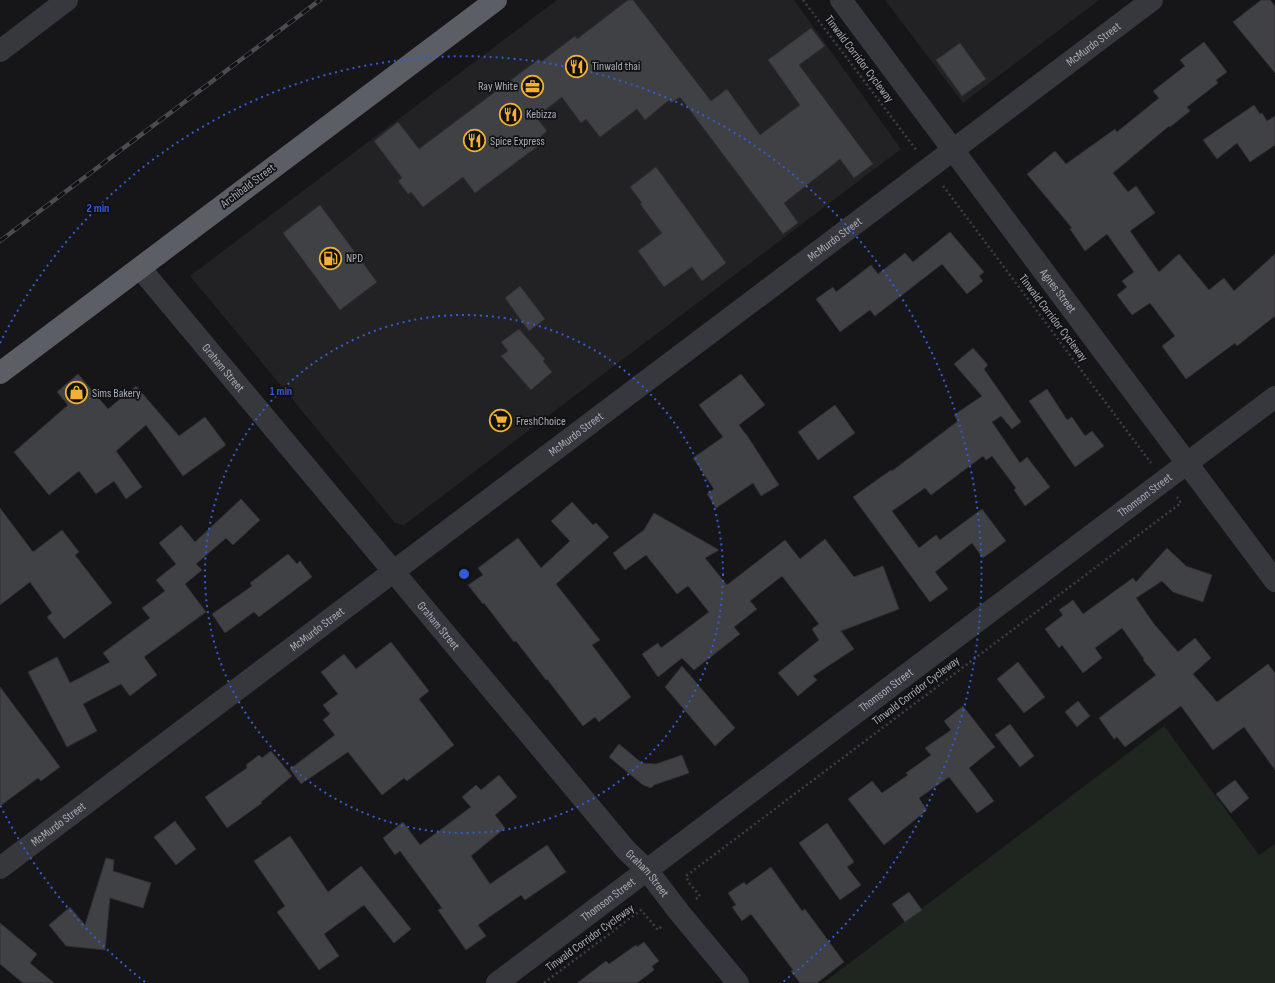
<svg xmlns="http://www.w3.org/2000/svg" width="1275" height="983" viewBox="0 0 1275 983" font-family="'Sofia Sans Condensed',sans-serif">
<style>
.built{fill:#222225}
.green{fill:#1e261f}
.building{fill:#404145;stroke:#303034}
.lines{fill:none;stroke-linecap:round;stroke-linejoin:round}
.path{stroke:#3d3f44;stroke-width:2.5;stroke-dasharray:2 3;stroke-linecap:butt}
.minor{stroke:#37383d;stroke-width:22}
.tertiary{stroke:#37383d;stroke-width:22}
.trunk{stroke:#5b5e65;stroke-width:22}
.rail-casing{stroke:#4a4c52;stroke-width:4.5}
.rail{stroke:#111113;stroke-width:3;stroke-dasharray:9;stroke-linecap:butt}
.ring{fill:none;stroke:#325cd3;stroke-width:2;stroke-dasharray:2 4}
.labels{text-anchor:middle;dominant-baseline:central;stroke-width:3.5;stroke-linejoin:round;paint-order:stroke}
.street-label{font-size:12px;fill:#a8adb8;stroke:#111113}
.poi-label{font-size:12px;fill:#a8adb8;stroke:#111113;text-anchor:start}
.centre{fill:#325cd3;stroke:#111113;stroke-width:2}
.ring-label{font-size:12px;text-anchor:middle;font-weight:bold;fill:#325cd3;stroke:#111113;stroke-width:3.5;stroke-linejoin:round;paint-order:stroke}
</style>
<rect width="100%" height="100%" fill="#161618"/>
<g class="built">
<polygon points="557,0 794,0 901,149 404,525 395,523 190,276"/>
<polygon points="885,0 1099,0 963,103"/>
</g>
<polygon class="green" points="1164,726 1259,855 1275,844 1275,983 823,983"/>
<g class="building">
<polygon points="628,0 633,0 711,101 727,89 760,135 800,105 768,60 811,28 825,46 799,65 873,164 854,178 840,159 784,203 798,223 783,234 680,97 671,103 669,100 645,120 637,109 600,137 586,119 581,123 562,97 536,117 547,131 541,136 538,146 475,193 463,177 423,207 411,192 408,194 398,181 402,178 374,141 398,122 419,149 539,59 541,62 575,36 577,39"/>
<polygon points="1261,0 1270,0 1275,6 1275,73 1233,22"/>
<polygon points="1204,42 1227,72 1216,80 1218,83 1187,107 1190,111 1170,127 1169,126 1113,173 1128,192 1136,186 1155,213 1130,231 1159,272 1179,254 1209,290 1224,278 1234,291 1275,254 1275,316 1237,346 1235,343 1186,379 1162,346 1175,336 1150,303 1132,315 1117,295 1127,287 1122,281 1134,272 1107,234 1085,251 1070,229 1072,228 1027,174 1055,151 1066,164 1115,129 1117,132 1159,98 1153,91 1185,66 1180,60"/>
<polygon points="960,43 986,79 962,96 936,60"/>
<polygon points="1254,105 1260,114 1262,113 1267,121 1275,116 1275,145 1250,162 1237,143 1217,159 1203,140"/>
<polygon points="656,167 726,263 702,281 692,267 664,287 638,251 662,233 640,204 642,203 630,187"/>
<polygon points="320,205 377,282 340,310 283,233"/>
<polygon points="950,232 984,272 979,276 983,281 967,294 942,264 875,316 870,310 840,332 816,299 833,287 836,292 871,265 878,274 905,253 913,262"/>
<polygon points="520,286 545,319 529,331 505,298"/>
<polygon points="519,329 545,359 543,361 552,372 531,390 501,356 508,351 501,342"/>
<polygon points="973,348 988,365 984,369 1021,422 1012,429 1001,416 992,422 1020,463 1027,457 1050,487 1025,506 1014,490 1016,488 992,456 986,460 983,456 931,495 925,488 892,511 919,548 936,535 940,540 982,509 1006,541 983,558 972,543 935,572 948,589 930,602 853,497 891,470 892,471 958,421 954,415 982,396 954,364"/>
<polygon points="78,374 108,409 136,386 179,436 205,417 226,445 183,476 146,425 116,451 142,487 126,499 114,481 96,494 79,471 49,495 14,452 68,405 57,392"/>
<polygon points="741,374 765,405 739,425 748,437 779,485 761,496 753,483 716,508 707,494 714,489 693,458 723,437 699,405"/>
<polygon points="1047,389 1067,420 1072,417 1085,436 1092,431 1104,446 1075,467 1029,401"/>
<polygon points="835,405 855,433 818,460 798,432"/>
<polygon points="241,499 260,520 233,545 226,538 196,564 202,570 185,584 206,612 144,657 157,675 130,696 121,684 83,704 97,731 67,747 28,672 57,657 70,683 110,662 103,653 150,618 142,608 165,591 156,580 176,564 159,543 181,525 195,542"/>
<polygon points="572,502 593,525 596,523 609,537 556,584 600,640 592,645 631,697 599,722 595,717 583,726 547,679 546,680 516,641 514,642 484,603 483,604 468,585 483,575 478,568 518,538 541,568 570,541 551,521"/>
<polygon points="0,508 33,552 62,530 79,552 75,555 112,603 64,639 47,617 52,613 30,582 0,605"/>
<polygon points="654,513 719,550 705,558 727,585 785,540 800,559 825,539 854,577 883,566 899,609 841,631 854,649 813,676 817,680 798,696 778,673 819,640 812,629 819,624 782,576 750,601 757,609 734,627 740,634 694,670 682,658 658,677 642,654 658,643 661,648 709,612 688,586 677,594 646,555 625,570 613,553 644,530"/>
<polygon points="1167,548 1186,566 1212,575 1203,602 1173,592 1162,581 1136,598 1154,624 1178,652 1195,638 1211,658 1193,674 1217,702 1268,664 1275,673 1275,770 1244,727 1213,750 1181,706 1125,747 1117,737 1114,739 1099,718 1156,675 1143,660 1144,659 1122,628 1095,648 1102,658 1083,673 1062,645 1059,648 1045,629 1063,615 1059,610 1073,600 1083,614 1133,578 1136,582"/>
<polygon points="288,554 297,564 300,561 312,577 259,617 254,612 225,633 212,614 252,586 250,583"/>
<polygon points="391,642 429,691 419,699 454,745 407,781 404,778 382,795 348,752 301,784 290,769 335,735 323,720 330,714 323,705 338,694 321,672 344,654 356,669"/>
<polygon points="1018,662 1045,697 1024,713 997,679"/>
<polygon points="682,666 735,728 715,746 665,687"/>
<polygon points="0,687 60,767 41,781 38,778 0,806"/>
<polygon points="1078,701 1090,716 1077,727 1065,712"/>
<polygon points="963,706 995,747 969,768 994,801 977,813 949,777 919,798 927,810 884,845 848,799 872,781 882,793 908,775 906,773 931,755 925,748 951,730 944,721"/>
<polygon points="1010,724 1034,756 1020,767 995,735"/>
<polygon points="619,744 642,763 656,764 682,755 689,773 654,785 651,788 643,785 609,757"/>
<polygon points="271,751 292,776 261,802 262,803 227,828 205,797 247,768 246,765 259,755 262,758"/>
<polygon points="499,775 517,797 495,815 505,828 471,856 490,884 547,845 566,872 525,900 521,895 478,925 486,936 466,950 438,910 442,908 400,851 395,855 383,838 403,822 420,845 471,807 462,797 476,785 481,790"/>
<polygon points="1235,780 1249,798 1231,813 1216,794"/>
<polygon points="175,821 196,849 176,865 154,837"/>
<polygon points="827,823 854,862 847,867 861,885 840,900 799,843"/>
<polygon points="290,836 328,892 361,866 411,929 394,943 364,905 324,934 339,956 319,970 277,912 285,906 254,861"/>
<polygon points="106,858 114,860 113,871 151,883 143,908 110,898 105,950 66,946 49,925 70,907 85,925"/>
<polygon points="771,867 802,911 805,909 844,962 817,983 800,983 791,971 793,970 751,914 742,921 732,907 736,905 728,893 744,882 746,885"/>
<polygon points="909,892 922,910 905,922 892,904"/>
<polygon points="0,923 37,954 30,963 54,983 23,983 0,964"/>
<polygon points="644,942 659,961 652,966 654,970 637,983 577,983 606,961 609,964 636,945 637,947"/>
</g>
<g class="lines">
<g class="path">
<polyline points="803,0 917,151"/>
<polyline points="943,186 1151,463"/>
<polyline points="696,899 700,896 689,883 686,876 1181,503 1177,497"/>
<polyline points="544,983 641,910 658,930 662,926"/>
</g>
<g class="minor">
<path id="s1" d="M841 0 1275 581"/>
<polyline points="0,51 67,0"/>
<path id="s2" d="M0 868 1152 0"/>
<path id="s3" d="M497 983 1275 397"/>
</g>
<path class="tertiary" id="s4" d="M140 268 626 850 647 870 679 912 738 983"/>
<polyline class="trunk" points="0,373 496,0"/>
<defs>
<polyline id="rail" points="0,241 320,0"/>
</defs>
<use href="#rail" class="rail-casing"/>
<use href="#rail" class="rail"/>
</g>
<g class="ring">
<circle cx="464" cy="574" r="259"/>
<path d="M145 982A518 518 0 0 1 0 805M0 343A518 518 0 1 1 783 982"/>
</g>
<defs>
<symbol id="restaurant-ring" viewBox="-11 -11 22 22"><circle r="9.5" fill="#111113" stroke="#f2b134" stroke-width="1.5"/><path d="M-5-6h1v4h1v-4h1v4h1v-4h1v5L-1.5 .5V6h-2V.5L-5-1ZM5-6V6H3V1.5H1.5Q1.5-4 5-6Z" fill="#f2b134"/></symbol>
<symbol id="office-ring" viewBox="-11 -11 22 22"><circle r="9.5" fill="#111113" stroke="#f2b134" stroke-width="1.5"/><path d="M-6-3h4V-5.5h4V-3h4V5H-6ZM-1-4.5V-3h2v-1.5ZM-6 0V1H6V0Z" fill="#f2b134"/></symbol>
<symbol id="fuel-ring" viewBox="-11 -11 22 22"><circle r="9.5" fill="#111113" stroke="#f2b134" stroke-width="1.5"/><path d="M-5.5-6h7V0h2V4h1.3V-2.5L3-4.5l.8-.8L6-3V5H2.5V1h-1V6h-7ZM-4.2-4.7v3.2H.2V-4.7Z" fill="#f2b134"/></symbol>
<symbol id="shop-ring" viewBox="-11 -11 22 22"><circle r="9.5" fill="#111113" stroke="#f2b134" stroke-width="1.5"/><path d="M-5-2.5h2.3a2.7 3.5 0 0 1 5.4 0H5L5.5 6h-11ZM-1.5-2.5h3a1.5 2.3 0 0 0-3 0Z" fill="#f2b134"/></symbol>
<symbol id="supermarket-ring" viewBox="-11 -11 22 22"><circle r="9.5" fill="#111113" stroke="#f2b134" stroke-width="1.5"/><path d="M-6-5.5h2.5l.6 2H6L4.5 2H-2.5L-4.4-4H-6ZM-1.5 3.2a1.3 1.3 0 1 0 .1 0ZM3 3.2a1.3 1.3 0 1 0 .1 0Z" fill="#f2b134"/></symbol>
</defs>
<g fill-rule="evenodd">
<use href="#restaurant-ring" x="564" y="54" width="25" height="25"/>
<use href="#office-ring" x="520" y="74" width="25" height="25"/>
<use href="#restaurant-ring" x="498" y="102" width="25" height="25"/>
<use href="#restaurant-ring" x="462" y="128" width="25" height="25"/>
<use href="#fuel-ring" x="318" y="246" width="25" height="25"/>
<use href="#shop-ring" x="64" y="380" width="25" height="25"/>
<use href="#supermarket-ring" x="488" y="408" width="25" height="25"/>
</g>
<g class="labels">
<g class="street-label">
<text stroke="none"><textPath href="#s2" startOffset="1369">McMurdo Street</textPath></text>
<text transform="translate(859 59) rotate(53)">Tinwald Corridor Cycleway</text>
<text transform="translate(248 186) rotate(-37)">Archibald Street</text>
<text stroke="none"><textPath href="#s2" startOffset="1045">McMurdo Street</textPath></text>
<text stroke="none"><textPath href="#s1" startOffset="363">Agnes Street</textPath></text>
<text transform="translate(1053 318) rotate(53)">Tinwald Corridor Cycleway</text>
<text stroke="none"><textPath href="#s4" startOffset="130">Graham Street</textPath></text>
<text stroke="none"><textPath href="#s2" startOffset="721">McMurdo Street</textPath></text>
<text stroke="none"><textPath href="#s3" startOffset="811">Thomson Street</textPath></text>
<text stroke="none"><textPath href="#s4" startOffset="466">Graham Street</textPath></text>
<text stroke="none"><textPath href="#s2" startOffset="397">McMurdo Street</textPath></text>
<text stroke="none"><textPath href="#s3" startOffset="487">Thomson Street</textPath></text>
<text transform="translate(916 691) rotate(-37)">Tinwald Corridor Cycleway</text>
<text stroke="none"><textPath href="#s2" startOffset="73">McMurdo Street</textPath></text>
<text stroke="none"><textPath href="#s4" startOffset="790">Graham Street</textPath></text>
<text stroke="none"><textPath href="#s3" startOffset="139">Thomson Street</textPath></text>
<text transform="translate(590 938) rotate(-36)">Tinwald Corridor Cycleway</text>
</g>
<g class="poi-label">
<text x="592" y="66">Tinwald thai</text>
<text x="518" y="86" text-anchor="end">Ray White</text>
<text x="526" y="114">Kebizza</text>
<text x="490" y="141">Spice Express</text>
<text x="346" y="258">NPD</text>
<text x="92" y="393">Sims Bakery</text>
<text x="516" y="421">FreshChoice</text>
</g>
</g>
<circle cx="464" cy="574" r="6" class="centre"/>
<g class="ring-label">
<text x="98" y="212">2 min</text>
<text x="281" y="395">1 min</text>
</g>
</svg>
